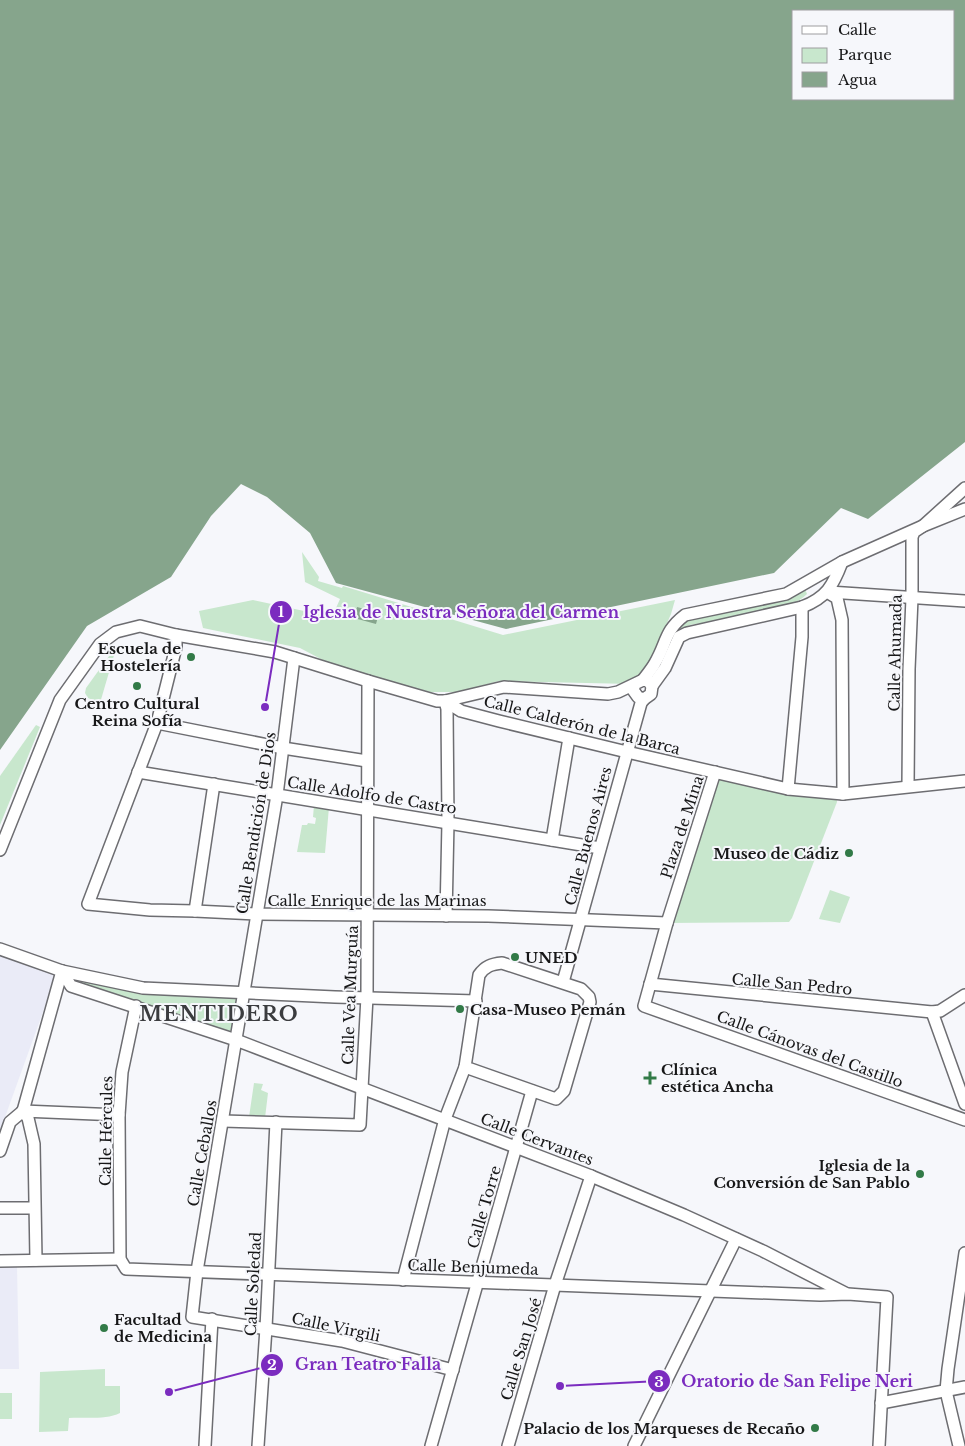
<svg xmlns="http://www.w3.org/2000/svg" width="965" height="1446" viewBox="0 0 965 1446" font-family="'Libre Baskerville',serif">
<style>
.built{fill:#eaebf7}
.green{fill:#c8e7cd}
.water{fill:#86a58c;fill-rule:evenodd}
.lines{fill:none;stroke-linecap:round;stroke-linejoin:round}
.minor-casing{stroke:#6d6d71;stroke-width:14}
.minor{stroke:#fff;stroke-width:11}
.poi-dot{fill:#327a47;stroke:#f6f7fb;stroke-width:2}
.labels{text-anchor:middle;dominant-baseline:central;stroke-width:4;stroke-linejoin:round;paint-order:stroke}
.poi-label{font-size:15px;font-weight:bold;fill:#171718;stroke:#f6f7fb;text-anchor:end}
.street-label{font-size:15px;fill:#171718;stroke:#f6f7fb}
.district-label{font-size:20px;font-weight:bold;letter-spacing:1px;fill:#3b3c3f;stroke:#f6f7fb}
.leader{fill:none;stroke:#7b2cbf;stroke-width:2}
.callout-dot{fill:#7b2cbf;stroke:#f6f7fb;stroke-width:2}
.mark-label{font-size:15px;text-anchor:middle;font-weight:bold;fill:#fff}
.callout-label{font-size:16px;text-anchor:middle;font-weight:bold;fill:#7b2cbf;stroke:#f6f7fb;stroke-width:4;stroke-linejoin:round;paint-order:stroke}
</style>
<rect width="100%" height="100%" fill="#f6f7fb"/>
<g class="built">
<polygon points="0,953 57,973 0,1131"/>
<polygon points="0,1266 17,1266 19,1369 0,1369"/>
</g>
<g class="green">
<polygon points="302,552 319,577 318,581 342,588 343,586 503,635 675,600 671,614 647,669 631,684 499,681 457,692 430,692 336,667 300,648 203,628 199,611 253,600 332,617 340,599 305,582"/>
<path d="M805 589 807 594C789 614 718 620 690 625L680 630 658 662 670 634 688 615Z"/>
<polygon points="117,645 100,703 88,698 85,693 86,688"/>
<polygon points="36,725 40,727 0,825 0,776"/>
<polygon points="715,772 836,794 837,802 792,918 789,922 667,923"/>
<polygon points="314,805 329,807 325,853 297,852 302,825 307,825 308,823 315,824 316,818 313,817"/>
<polygon points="830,890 850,897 840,923 819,919"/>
<polygon points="62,971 143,988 244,992 236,1040 71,986"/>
<polygon points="254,1083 263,1084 261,1090 268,1093 265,1118 249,1117"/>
<path d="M105 1369V1386H120V1413C106 1420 86 1417 69 1418L68 1431 39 1432 40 1372Z"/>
<rect x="0" y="1393" width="12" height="26"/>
</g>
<g class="water">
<path d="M0 0H965V442L868 519 841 508 774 573 506 629 336 583 310 533 267 497 241 484 211 516 171 577 87 626 0 750ZM954 11V99H794V11Z"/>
<polygon points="357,607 379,613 376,624 354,618"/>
</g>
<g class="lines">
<defs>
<g id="minor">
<polyline points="827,592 837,598 842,620 843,794"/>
<polyline points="829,592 965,601"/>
<polyline points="176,635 176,647 157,723 88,904 150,910 195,911 257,914 488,916 667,923"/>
<polyline points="294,658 277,795 197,1271 192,1317 342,1341 453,1370"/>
<path d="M643 680C647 674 652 669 655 663 667 643 664 631 685 615L786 594 842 562 923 526 965 509"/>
<path d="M652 686 665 668 679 637 687 633 802 607C826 598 833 586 842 562"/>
<polyline points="445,701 461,711 499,721 627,752 788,789 843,794 965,781"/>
<polyline points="445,701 447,709 448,822 446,916"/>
<polyline points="157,723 283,748 367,761"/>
<polyline points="138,772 600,848"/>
<polyline points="715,772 667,923 644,1006 965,1120"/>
<polyline points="908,786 909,669 912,598 912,537 914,532 923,526 965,488"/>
<polyline points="788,789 802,637 802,607"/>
<polyline points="552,840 569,738"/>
<polyline points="0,850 60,700 100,644 116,632 140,626 176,635 275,652 368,681 437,701 445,701 504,687 608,694 618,692 643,680 648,681 652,686 651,694 644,699 638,697 633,690 635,684"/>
<polyline points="195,911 214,784"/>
<polyline points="0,949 62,971 143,988 335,997 476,1001"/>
<path d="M502 963 581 989 589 997 590 1002 564 1091 556 1099 465 1067 479 975C485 966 492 964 502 963Z"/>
<polyline points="62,971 71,986 236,1040 591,1176 684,1215 763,1251 845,1293"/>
<polyline points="563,982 641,703 644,699"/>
<polyline points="650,984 932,1012 940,1011 965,995"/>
<polyline points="136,1006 122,1072 119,1115 120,1259 126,1269 820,1295 848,1294 887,1297 879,1446"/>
<polyline points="932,1012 965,1104"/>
<polyline points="23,1111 28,1118 34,1144 36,1260"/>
<polyline points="23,1111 62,971"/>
<polyline points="23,1111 119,1115"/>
<polyline points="223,1121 360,1125 367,997 368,681"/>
<polyline points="0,1151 10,1122 23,1111"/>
<polyline points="0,1208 34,1208"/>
<polyline points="0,1261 120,1259"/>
<polyline points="403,1280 445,1119 465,1067"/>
<polyline points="881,1403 965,1387"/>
<polyline points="205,1446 212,1319"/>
<polyline points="258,1446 266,1328 276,1122"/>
<polyline points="431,1446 532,1091"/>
<polyline points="508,1446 555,1285 591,1176"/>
<polyline points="634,1446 736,1239"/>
<polyline points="959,1446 946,1391 948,1369 965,1253"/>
</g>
</defs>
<use href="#minor" class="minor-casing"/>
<use href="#minor" class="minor"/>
</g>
<g class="poi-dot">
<circle cx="191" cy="657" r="5"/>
<circle cx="137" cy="686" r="5"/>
<circle cx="849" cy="853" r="5"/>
<circle cx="515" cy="957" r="5"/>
<circle cx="460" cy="1009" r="5"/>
<path d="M647.5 1070.5h5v5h5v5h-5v5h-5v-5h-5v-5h5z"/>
<circle cx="920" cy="1174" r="5"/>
<circle cx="104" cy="1328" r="5"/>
<circle cx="815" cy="1428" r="5"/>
</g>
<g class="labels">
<g class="poi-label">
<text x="181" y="648">Escuela de<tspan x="181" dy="17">Hostelería</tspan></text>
<text x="137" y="703" text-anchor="middle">Centro Cultural<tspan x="137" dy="17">Reina Sofía</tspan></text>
<text x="839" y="853">Museo de Cádiz</text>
<text x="525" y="957" text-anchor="start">UNED</text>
<text x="470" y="1009" text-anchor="start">Casa-Museo Pemán</text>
<text x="661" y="1069" text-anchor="start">Clínica<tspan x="661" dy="17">estética Ancha</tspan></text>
<text x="910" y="1165">Iglesia de la<tspan x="910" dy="17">Conversión de San Pablo</tspan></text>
<text x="114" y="1319" text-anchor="start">Facultad<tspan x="114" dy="17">de Medicina</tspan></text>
<text x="805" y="1428">Palacio de los Marqueses de Recaño</text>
</g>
<g class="street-label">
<text transform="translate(895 653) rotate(-89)">Calle Ahumada</text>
<text transform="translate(582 725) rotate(14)">Calle Calderón de la Barca</text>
<text transform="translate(372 795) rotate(9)">Calle Adolfo de Castro</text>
<text transform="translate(256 823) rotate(-81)">Calle Bendición de Dios</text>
<text transform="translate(682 827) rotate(-72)">Plaza de Mina</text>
<text transform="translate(588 836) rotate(-75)">Calle Buenos Aires</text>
<text x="377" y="900">Calle Enrique de las Marinas</text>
<text transform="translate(792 984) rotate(5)">Calle San Pedro</text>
<text transform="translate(350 995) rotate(-88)">Calle Vea Murguía</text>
<text transform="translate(810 1049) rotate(20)">Calle Cánovas del Castillo</text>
<text transform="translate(106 1131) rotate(-89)">Calle Hércules</text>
<text transform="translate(537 1139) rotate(21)">Calle Cervantes</text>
<text transform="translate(202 1153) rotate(-80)">Calle Ceballos</text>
<text transform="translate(484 1207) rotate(-74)">Calle Torre</text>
<text transform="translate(473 1267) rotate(2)">Calle Benjumeda</text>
<text transform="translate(253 1284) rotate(-87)">Calle Soledad</text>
<text transform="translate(336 1327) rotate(12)">Calle Virgili</text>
<text transform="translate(521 1349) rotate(-73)">Calle San José</text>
</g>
<g class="district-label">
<text x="219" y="1014">MENTIDERO</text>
</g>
</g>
<path class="leader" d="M265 707L281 612M169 1392L272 1365M560 1386L659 1381"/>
<g class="callout-dot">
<circle cx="265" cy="707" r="5"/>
<circle cx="169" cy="1392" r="5"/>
<circle cx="560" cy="1386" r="5"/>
<circle cx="281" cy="612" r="12"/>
<circle cx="272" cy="1365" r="12"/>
<circle cx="659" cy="1381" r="12"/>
</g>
<g class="mark-label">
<text x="281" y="617">1</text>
<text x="272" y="1370">2</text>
<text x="659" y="1387">3</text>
</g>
<g class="callout-label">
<text x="461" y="618">Iglesia de Nuestra Señora del Carmen</text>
<text x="368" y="1370">Gran Teatro Falla</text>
<text x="797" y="1387">Oratorio de San Felipe Neri</text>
</g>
<rect x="792" y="10" width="162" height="90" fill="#f6f7fb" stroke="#9d9da0"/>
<rect x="802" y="26" width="25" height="8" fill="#ffffff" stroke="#9d9da0"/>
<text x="838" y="35" font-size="15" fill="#171718">Calle</text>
<rect x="802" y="48" width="25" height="15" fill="#c8e7cd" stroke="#9d9da0"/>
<text x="838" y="60" font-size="15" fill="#171718">Parque</text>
<rect x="802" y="72" width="25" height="15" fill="#86a58c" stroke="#9d9da0"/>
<text x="838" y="85" font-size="15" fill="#171718">Agua</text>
</svg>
